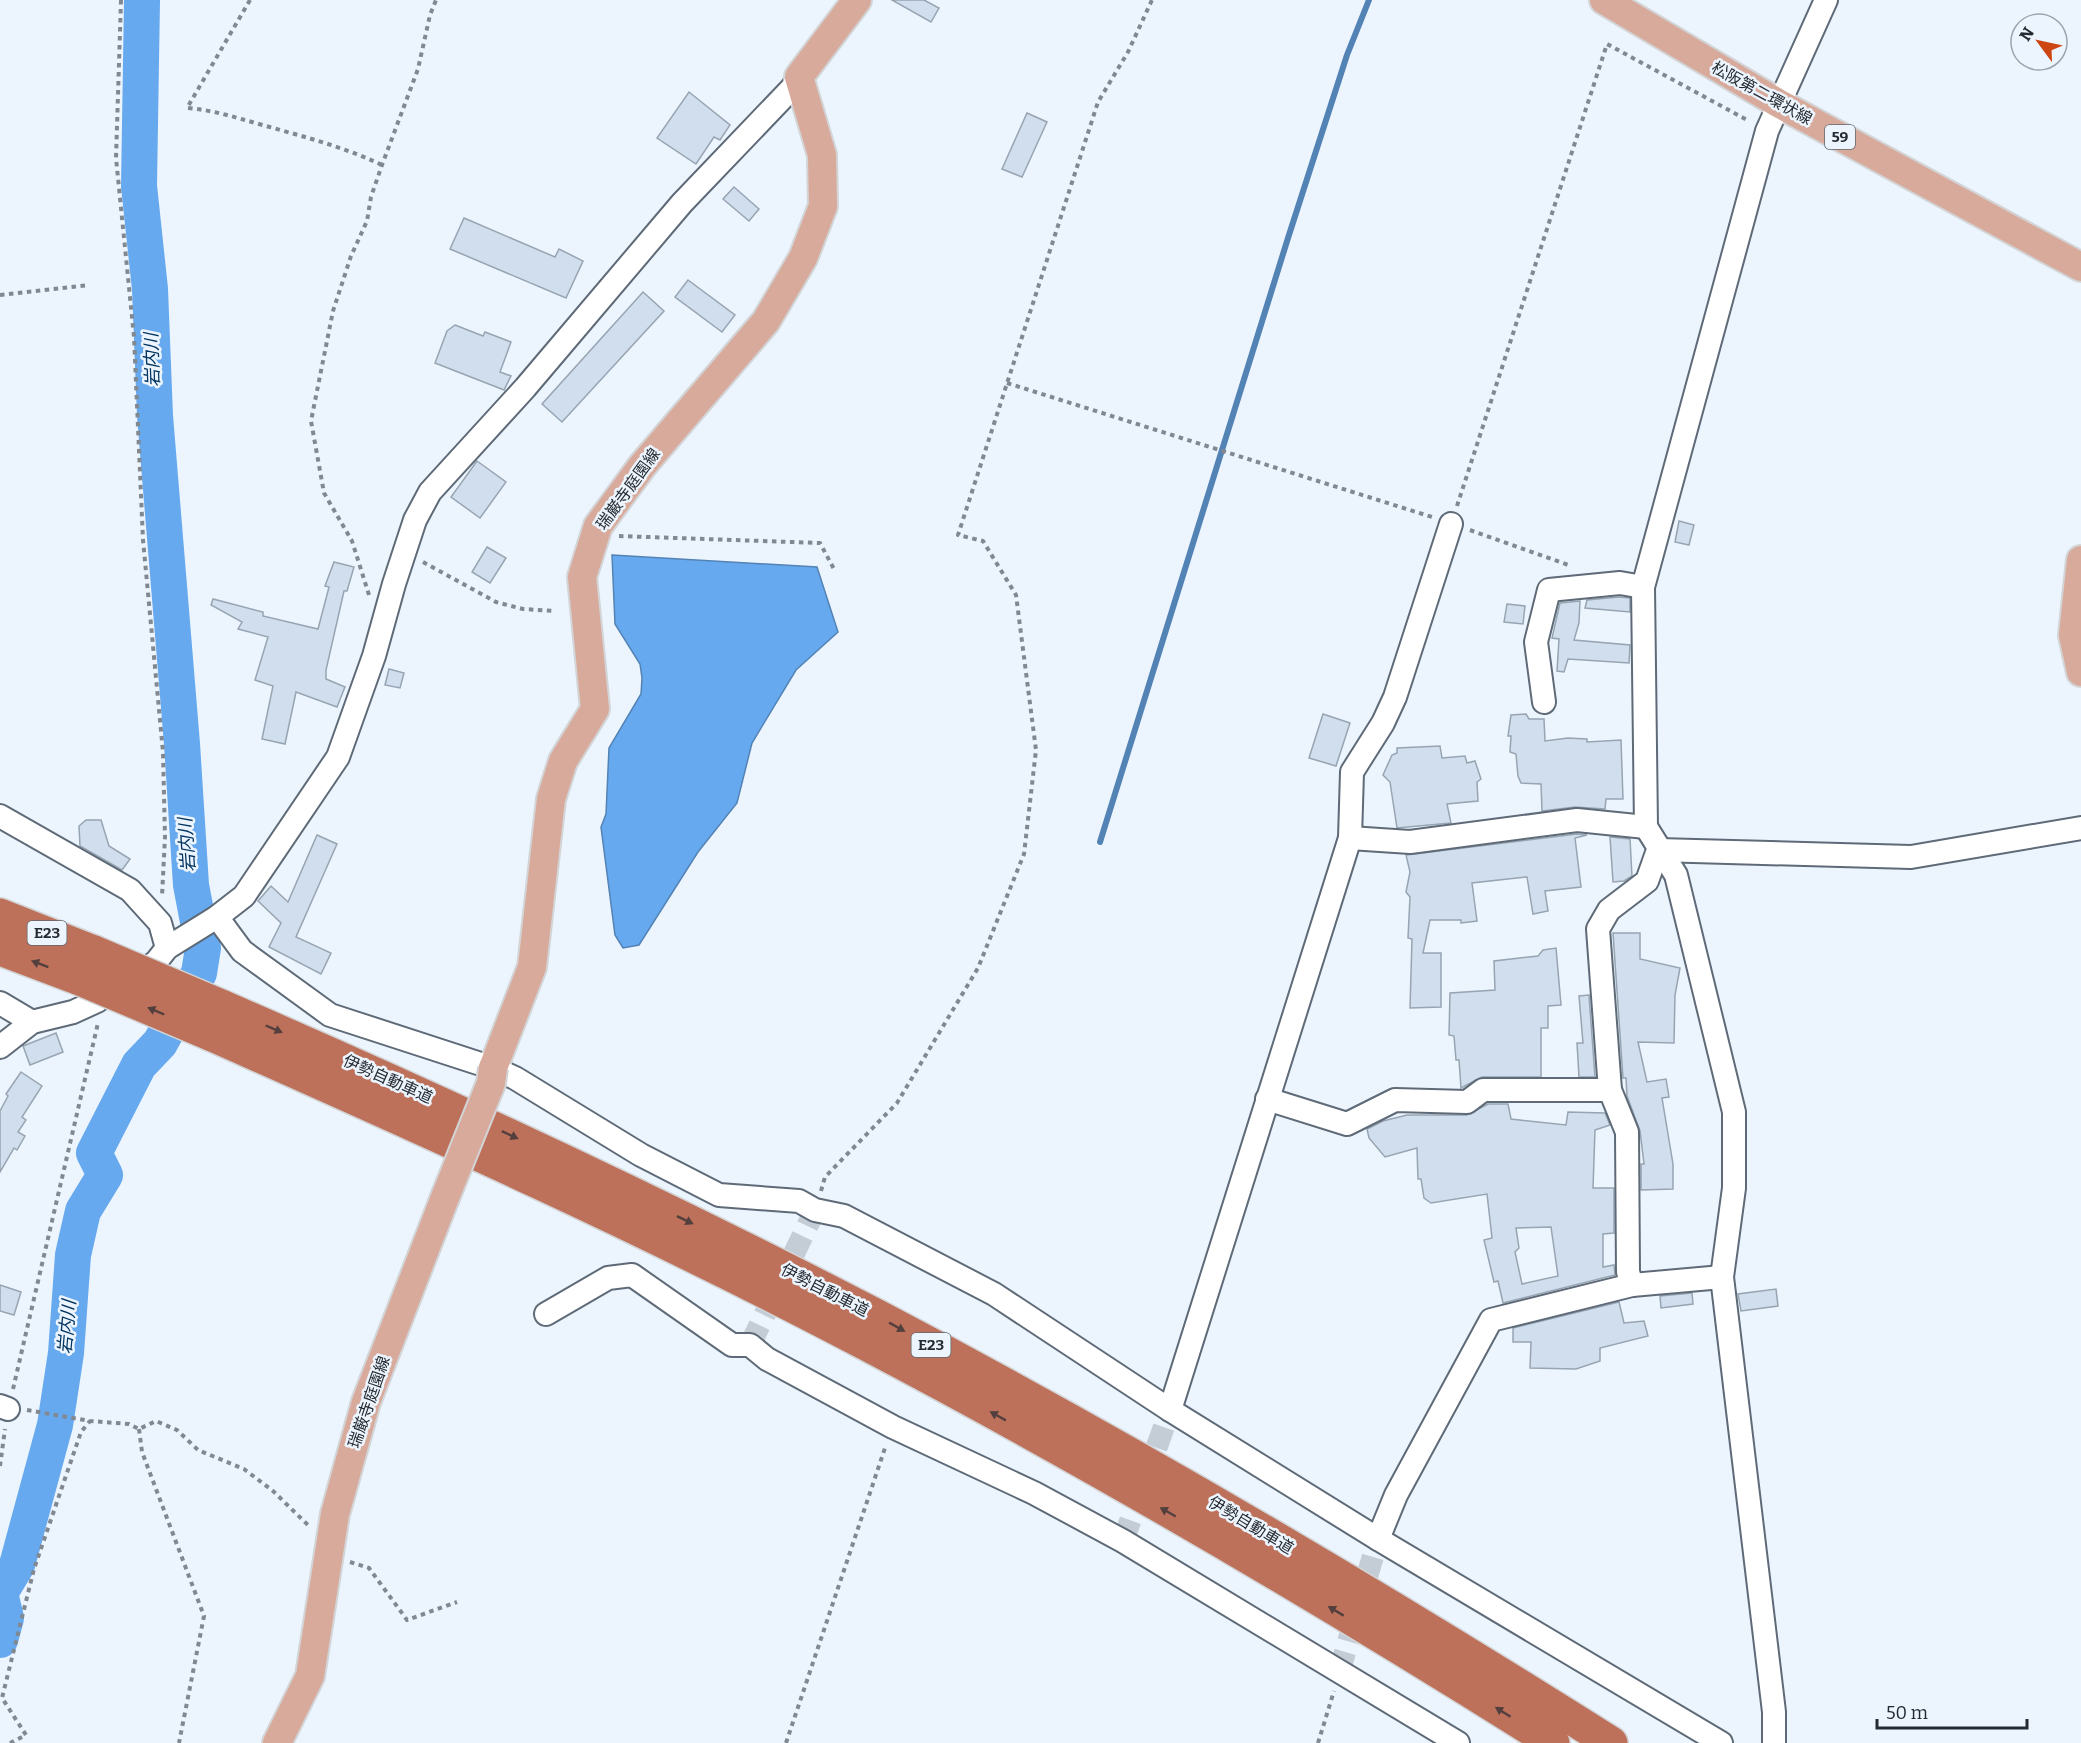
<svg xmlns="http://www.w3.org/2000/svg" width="2081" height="1743" viewBox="0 0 2081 1743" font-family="Bitter,'Noto Sans JP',serif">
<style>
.water{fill:#67a9ee;stroke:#5383b5;stroke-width:1.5}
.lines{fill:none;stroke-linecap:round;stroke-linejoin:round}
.stream{stroke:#5383b5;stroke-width:6}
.river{stroke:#67a9ee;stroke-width:36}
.building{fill:#d0deed;stroke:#97a4b2;stroke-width:1.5;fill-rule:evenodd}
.minor-tunnel{stroke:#c4ccd5;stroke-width:22;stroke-dasharray:22 11;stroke-linecap:butt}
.minor-casing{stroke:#5e6a77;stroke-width:26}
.major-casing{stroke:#d3d4d6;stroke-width:32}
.highway-casing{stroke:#d3d4d6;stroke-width:36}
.path{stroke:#818890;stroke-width:4;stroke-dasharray:4.5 4.5;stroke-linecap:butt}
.minor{stroke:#fff;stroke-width:22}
.major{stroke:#d8aa9c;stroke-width:28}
.highway{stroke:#be715a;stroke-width:33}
.major-bridge-casing{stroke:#d3d4d6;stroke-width:32;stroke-linecap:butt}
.highway-bridge-casing{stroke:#d3d4d6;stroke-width:36;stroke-linecap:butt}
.major-bridge{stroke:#d8aa9c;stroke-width:28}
.highway-bridge{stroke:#be715a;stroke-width:33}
.oneway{fill:#533f3d}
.labels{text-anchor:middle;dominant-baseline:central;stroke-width:5;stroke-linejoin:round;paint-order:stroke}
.shield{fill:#ecf5fe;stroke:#61676e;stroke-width:1.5}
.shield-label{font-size:15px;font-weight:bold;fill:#252a30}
.street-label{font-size:16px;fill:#252a30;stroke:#ecf5fe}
.water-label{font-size:18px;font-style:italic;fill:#033560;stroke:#ecf5fe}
</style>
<rect width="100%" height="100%" fill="#ecf5fe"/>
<polygon class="water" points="612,555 817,567 838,632 796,670 752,743 737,803 698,852 639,945 623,948 615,935 601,827 606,814 609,748 641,694 642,678 640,664 615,624"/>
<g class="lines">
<polyline class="stream" points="1100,842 1288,238 1347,55 1369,0"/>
<polyline class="river" points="0,1640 6,1618 0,1593 17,1565 55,1425 66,1353 73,1255 83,1211 105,1175 94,1153 139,1065 160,1043 199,973 203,948 191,885 182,744 155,416 150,289 139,186 142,0"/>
</g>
<g class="building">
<polygon points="892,0 924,0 939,8 931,22"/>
<polygon points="689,92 730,125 720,140 714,137 696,164 657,138"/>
<polygon points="1027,113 1047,122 1022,177 1002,169"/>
<polygon points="734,187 759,209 749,221 723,199"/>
<polygon points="464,218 555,257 559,249 583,261 566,298 450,249"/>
<polygon points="688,280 735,315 722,332 675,297"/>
<polygon points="643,292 664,311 562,422 542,404"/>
<polygon points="455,325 483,336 485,332 511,342 500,372 511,376 504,390 435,363 447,331"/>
<polygon points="477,461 506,482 480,518 451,497"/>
<polygon points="1679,521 1694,525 1689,545 1675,542"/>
<polygon points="487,547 506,558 490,583 472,572"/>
<polygon points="334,562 354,567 347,591 344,591 326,670 326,679 345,687 337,707 296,692 285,744 262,739 273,686 255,680 268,637 238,629 242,622 211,605 213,599 263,612 263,616 318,629 329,587 325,586"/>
<polygon points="1619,597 1630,598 1630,612 1585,608 1587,600"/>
<polygon points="1580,601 1579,623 1574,640 1630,645 1629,663 1568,659 1564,672 1557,671 1559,639 1552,638 1560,603"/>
<polygon points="1507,604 1525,606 1523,624 1504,622"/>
<polygon points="389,669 404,673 400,688 385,685"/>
<polygon points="1323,714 1350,723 1336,766 1309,758"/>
<polygon points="1526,714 1529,719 1544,719 1545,741 1568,738 1587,739 1587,742 1621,740 1623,799 1606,799 1605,809 1575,807 1542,811 1541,784 1521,783 1518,776 1516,754 1510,752 1511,736 1508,736 1511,715"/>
<polygon points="1440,746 1442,758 1465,756 1467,763 1475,761 1481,779 1477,782 1478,801 1447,804 1451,823 1397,828 1390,782 1383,775 1392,755 1397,753 1397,748"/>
<polygon points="86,820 101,820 109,846 130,859 122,870 80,846 79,826"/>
<polygon points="1577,834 1587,835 1575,838 1581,887 1545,891 1548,911 1533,914 1527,877 1472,883 1477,921 1461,923 1461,920 1430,920 1423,953 1441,953 1441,1007 1410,1008 1412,939 1408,938 1410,897 1406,892 1410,872 1406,855"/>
<polygon points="317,835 337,844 296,937 331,953 321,974 269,947 281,923 258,901 271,886 288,902"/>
<polygon points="1610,837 1630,839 1632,876 1624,881 1613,882"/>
<polygon points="1613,933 1640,933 1640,959 1680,968 1675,995 1674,1043 1638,1042 1647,1082 1666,1079 1669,1097 1662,1098 1673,1164 1673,1189 1641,1190 1641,1164 1644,1164 1640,1131 1627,1096 1626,1078 1623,1078"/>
<polygon points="1556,948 1561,1005 1548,1006 1548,1028 1541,1028 1541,1077 1482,1077 1461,1088 1459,1060 1456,1060 1454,1036 1449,1035 1450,993 1495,990 1494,961 1538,956 1543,950"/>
<polygon points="1589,995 1595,1077 1579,1077 1577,1043 1583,1043 1579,996"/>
<polygon points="56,1033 63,1052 30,1065 23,1046"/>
<polygon points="21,1072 42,1086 22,1117 26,1120 18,1132 25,1136 17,1150 14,1148 0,1172 0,1111 8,1096 6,1094"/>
<path d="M1488 1104H1508L1511 1119 1566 1125 1568 1112 1605 1113 1610 1125 1595 1130 1593 1188H1614V1233L1603 1234V1267L1614 1265 1615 1275 1503 1303 1498 1281 1494 1282 1484 1240 1492 1238 1487 1194 1431 1203 1424 1198 1421 1179H1418L1417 1148 1385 1157 1369 1138 1367 1129 1383 1121 1407 1115H1467ZM1551 1227 1558 1276 1522 1284 1515 1252 1519 1248 1516 1228Z"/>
<polygon points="0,1285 21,1292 14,1315 0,1311"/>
<polygon points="1776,1289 1778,1306 1741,1311 1738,1294"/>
<polygon points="1692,1293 1693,1304 1661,1308 1660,1296"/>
<polygon points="1619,1302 1624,1323 1644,1321 1648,1336 1600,1348 1600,1361 1576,1369 1530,1368 1531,1342 1513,1342 1513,1328"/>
</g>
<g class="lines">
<g class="minor-tunnel">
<polyline points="750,1345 815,1210"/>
<polyline points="1123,1541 1170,1410"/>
<polyline points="1339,1673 1378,1539"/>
</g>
<defs>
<g id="minor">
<polyline points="1544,702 1536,642 1549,590 1620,583 1643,587"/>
<polyline points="0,816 130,890 160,923 167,948"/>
<polyline points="1350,838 1410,842 1577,820 1646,827"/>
<polyline points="1658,850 1911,857 2081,828"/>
<polyline points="217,917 242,951 330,1015 493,1068 515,1078 641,1155 719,1195 799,1201 815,1210 844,1216 994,1294 1170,1410 1378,1539 1721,1743"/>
<polyline points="0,1003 32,1022"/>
<polyline points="0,1047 32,1022 73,1012 97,1001 156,962 167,948 217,917 244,896 338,757 374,656 394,584 415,520 430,492 525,388 682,203 792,88 799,77"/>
<polyline points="1267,1099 1347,1124 1395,1100 1467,1102 1483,1090 1610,1090"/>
<polyline points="1632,1285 1628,1272 1627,1132 1610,1090 1598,929 1609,910 1647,881 1658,850"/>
<polyline points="546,1314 608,1278 632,1275 732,1345 750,1345 767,1359 893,1427 1034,1493 1123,1541 1458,1743"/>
<polyline points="0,1406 8,1409"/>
<polyline points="1170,1410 1350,838 1352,772 1383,723 1395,697 1451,524"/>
<polyline points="1378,1539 1396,1495 1491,1320 1632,1285 1722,1277"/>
<polyline points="1774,1743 1774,1712 1722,1277 1734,1188 1734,1112 1676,875 1646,827 1643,587 1767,131 1826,0"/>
</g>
<g id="major">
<polyline points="1604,0 1778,103 2081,267"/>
<polyline points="2081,560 2073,635 2081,672"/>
<polyline points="493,1068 532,967 551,799 563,761 595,709 582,577 598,526 642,466 766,321 803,258 823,206 822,155 799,77 857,0"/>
<polyline points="277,1743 310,1676 335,1514 366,1402 444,1200"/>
</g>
<g id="highway">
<polyline points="0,915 94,952"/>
<polyline points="0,949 80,979"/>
<path d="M221 1006C443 1102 664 1205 879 1317 1129 1448 1372 1592 1611 1743"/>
<path d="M210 1034C431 1132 652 1231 866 1344 1100 1467 1329 1602 1553 1743"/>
</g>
</defs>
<use href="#minor" class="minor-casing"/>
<use href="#major" class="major-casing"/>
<use href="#highway" class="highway-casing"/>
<g class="path">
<polyline points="121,0 116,158 134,337 143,540 163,752 165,837 162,896"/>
<path d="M250 0 187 108C213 110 234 117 259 124 301 136 342 146 382 165"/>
<polyline points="0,295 89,285"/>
<polyline points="1007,383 1432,517"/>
<polyline points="1457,506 1607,44 1749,121"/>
<polyline points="1470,530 1571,566"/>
<polyline points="619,536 820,543 835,571"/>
<polyline points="423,562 496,602 523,609 555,611"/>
<polyline points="369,595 352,541 324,493 311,421 333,311 351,256 367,221 371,197 382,165 418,69 430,15 436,0"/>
<polyline points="821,1191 825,1177 897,1103 978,968 1024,854 1036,750 1016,595 983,541 958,535 1098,102 1128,52 1152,0"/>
<polyline points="13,1389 98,1023"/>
<polyline points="27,1410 90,1421 129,1424 139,1429 156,1421 177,1430 198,1450 244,1469 273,1491 310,1527"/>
<polyline points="139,1429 142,1452 204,1616 179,1743"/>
<polyline points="0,1466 5,1429"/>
<polyline points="350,1562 369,1568 407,1620 457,1602"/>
<polyline points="10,1743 26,1735 2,1698 34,1569 81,1432 90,1421"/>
<polyline points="786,1743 886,1445"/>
<polyline points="1318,1743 1334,1691"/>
</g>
<use href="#minor" class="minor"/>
<use href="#major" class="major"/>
<use href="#highway" class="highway"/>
<defs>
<polyline id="major-bridge" points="444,1200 491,1083 493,1068"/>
<g id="highway-bridge">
<polyline points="94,952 221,1006"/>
<polyline points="80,979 210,1034"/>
</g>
</defs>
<use href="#major-bridge" class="major-bridge-casing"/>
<use href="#highway-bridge" class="highway-bridge-casing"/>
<use href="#major-bridge" class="major-bridge"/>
<use href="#highway-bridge" class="highway-bridge"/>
</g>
<defs><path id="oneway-solid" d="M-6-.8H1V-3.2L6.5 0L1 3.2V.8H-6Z" transform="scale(1.5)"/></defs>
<g class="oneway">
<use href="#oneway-solid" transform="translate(40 964) rotate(-159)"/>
<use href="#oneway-solid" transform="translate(156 1011) rotate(-157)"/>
<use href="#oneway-solid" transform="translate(274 1029) rotate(23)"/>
<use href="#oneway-solid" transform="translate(510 1135) rotate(25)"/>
<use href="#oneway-solid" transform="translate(685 1220) rotate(26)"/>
<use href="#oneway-solid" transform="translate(897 1327) rotate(29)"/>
<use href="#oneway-solid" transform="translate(998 1416) rotate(-151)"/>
<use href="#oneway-solid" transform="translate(1168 1512) rotate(-150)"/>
<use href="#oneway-solid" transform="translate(1336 1611) rotate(-149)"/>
<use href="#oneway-solid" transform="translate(1503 1712) rotate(-148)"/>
</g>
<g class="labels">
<g class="shield">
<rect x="1825" y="125" width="30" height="24" rx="4.5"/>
<rect x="27.5" y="921" width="39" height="24" rx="4.5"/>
<rect x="911.5" y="1333" width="39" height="24" rx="4.5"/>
</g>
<g class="shield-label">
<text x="1840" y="137">59</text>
<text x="47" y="933">E23</text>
<text x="931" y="1345">E23</text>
</g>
<g class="street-label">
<text transform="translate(1762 93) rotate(29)">松阪第二環状線</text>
<text transform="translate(628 489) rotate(-54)">瑞巌寺庭園線</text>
<text transform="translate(388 1079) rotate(24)">伊勢自動車道</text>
<text transform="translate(825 1290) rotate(27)">伊勢自動車道</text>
<text transform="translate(369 1402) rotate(-71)">瑞厳寺庭園線</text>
<text transform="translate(1251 1525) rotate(31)">伊勢自動車道</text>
</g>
<g class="water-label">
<text transform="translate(152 360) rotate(-92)">岩内川</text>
<text transform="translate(187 845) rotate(-94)">岩内川</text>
<text transform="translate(67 1327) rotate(-85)">岩内川</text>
</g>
</g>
<g transform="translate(2039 42) rotate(303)"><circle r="28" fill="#ecf5fe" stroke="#9ca4ac" stroke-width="1.5"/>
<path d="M0-4.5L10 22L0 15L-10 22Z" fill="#cd4612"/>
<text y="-9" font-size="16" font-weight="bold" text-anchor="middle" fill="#252a30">N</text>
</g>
<path d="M1877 1719v9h150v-9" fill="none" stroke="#252a30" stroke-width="3"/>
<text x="1886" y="1719" font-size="18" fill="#252a30" stroke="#ecf5fe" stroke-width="4.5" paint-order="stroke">50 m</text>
</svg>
